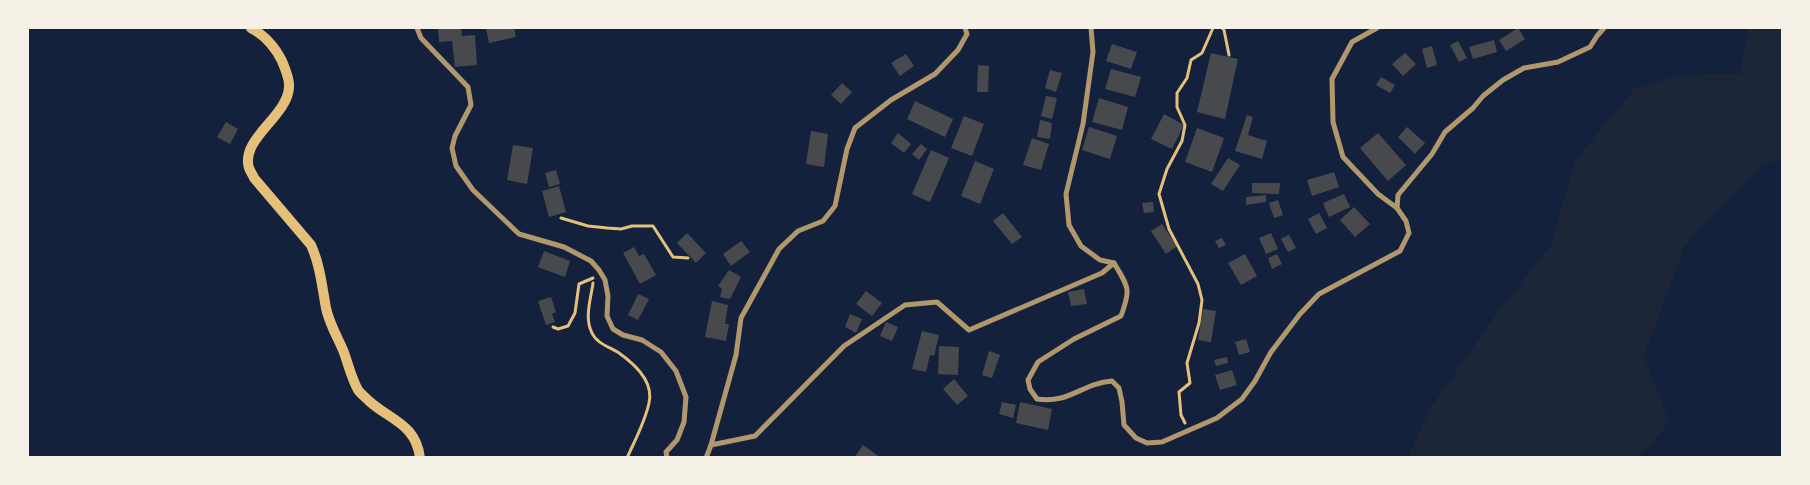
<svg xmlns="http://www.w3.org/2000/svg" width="1810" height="485" viewBox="0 0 1810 485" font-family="Arial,sans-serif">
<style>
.green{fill:#1d2539}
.building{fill:#48494c}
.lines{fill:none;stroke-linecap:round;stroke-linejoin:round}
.path{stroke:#e5c07b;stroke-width:3}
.minor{stroke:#b1986c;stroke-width:5}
.secondary{stroke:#e5c07b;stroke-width:10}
</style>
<rect width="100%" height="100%" fill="#14213d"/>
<polygon class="green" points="1749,28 1782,28 1782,159 1763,164 1685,245 1644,356 1669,422 1651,445 1634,458 1408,457 1430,409 1495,316 1551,245 1575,161 1634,89 1680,75 1740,74"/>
<g class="building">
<polygon points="438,28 461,28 462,36 475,35 477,65 455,67 452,41 439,42"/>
<polygon points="486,28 514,28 516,37 489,43"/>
<polygon points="1518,28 1525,39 1506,51 1499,40"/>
<polygon points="1494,40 1497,52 1473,59 1469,47"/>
<polygon points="1458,41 1467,58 1459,62 1450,45"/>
<polygon points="1112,44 1137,52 1131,69 1106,61"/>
<polygon points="1432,46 1437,65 1427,68 1422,49"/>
<polygon points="1211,53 1238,59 1225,119 1197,112"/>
<polygon points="1405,53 1416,64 1403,76 1392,64"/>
<polygon points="906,54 914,66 900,76 891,63"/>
<polygon points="978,65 989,66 988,92 977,92"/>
<polygon points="1111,69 1141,77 1135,97 1105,89"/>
<polygon points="1050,70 1062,73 1056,92 1045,88"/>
<polygon points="1381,77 1395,85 1390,93 1376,85"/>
<polygon points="842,83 852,92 841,104 831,95"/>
<polygon points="1046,96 1057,98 1052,119 1041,116"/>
<polygon points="1099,98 1128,107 1122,130 1092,122"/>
<polygon points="915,101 953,119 945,137 907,119"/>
<polygon points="1164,114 1184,125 1172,149 1151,139"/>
<polygon points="1247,115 1253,117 1248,135 1267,141 1262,159 1235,151"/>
<polygon points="964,116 984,124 972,156 951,148"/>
<polygon points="1040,120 1052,123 1050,139 1037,137"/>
<polygon points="226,122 238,129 230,144 217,137"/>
<polygon points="1089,127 1117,136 1110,159 1082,150"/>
<polygon points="1407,127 1425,143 1415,154 1398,137"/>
<polygon points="1197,128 1224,138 1212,172 1185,162"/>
<polygon points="811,131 828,134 824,167 806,164"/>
<polygon points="898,133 911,144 904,153 891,143"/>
<polygon points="1378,133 1406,165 1388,181 1360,148"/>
<polygon points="1032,138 1049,144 1041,170 1023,165"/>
<polygon points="921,144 927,149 919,160 912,154"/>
<polygon points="513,145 533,148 527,184 507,180"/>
<polygon points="931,150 949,158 930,202 912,194"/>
<polygon points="1228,158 1240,165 1223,191 1211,184"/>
<polygon points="975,161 994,169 980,204 961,196"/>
<polygon points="556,170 560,184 549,187 545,173"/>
<polygon points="1334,172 1339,187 1312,196 1307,180"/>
<polygon points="1252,183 1280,183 1279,194 1252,193"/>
<polygon points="559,186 566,212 549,217 542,191"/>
<polygon points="1344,194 1350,207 1329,217 1323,203"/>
<polygon points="1266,195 1266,202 1246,205 1246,197"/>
<polygon points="1278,200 1283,215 1274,218 1269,203"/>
<polygon points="1153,202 1154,212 1144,213 1142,203"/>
<polygon points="1354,207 1370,224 1355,237 1340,220"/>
<polygon points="1003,213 1022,237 1012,244 993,221"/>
<polygon points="1319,213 1327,228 1316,234 1308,219"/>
<polygon points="1162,224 1177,246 1166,254 1151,231"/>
<polygon points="687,233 706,253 696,263 677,243"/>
<polygon points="1271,233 1278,249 1266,254 1259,238"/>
<polygon points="1289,235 1296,248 1288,252 1281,239"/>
<polygon points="1222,238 1226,245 1219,248 1215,241"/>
<polygon points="741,241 750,252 731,266 723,254"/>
<polygon points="634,247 639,256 644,254 656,275 640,284 623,253"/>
<polygon points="544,251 570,261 565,277 538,267"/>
<polygon points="1245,254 1257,276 1241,285 1228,263"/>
<polygon points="1277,254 1282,264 1272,269 1268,258"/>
<polygon points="729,270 741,277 730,299 720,297 722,289 718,286"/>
<polygon points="1084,289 1087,304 1071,306 1068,292"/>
<polygon points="866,291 882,303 872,316 856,304"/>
<polygon points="638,294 649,299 638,320 628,315"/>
<polygon points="551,297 556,312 552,314 555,322 546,325 538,301"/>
<polygon points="712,301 728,305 725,324 729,324 726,341 705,337"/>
<polygon points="1203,309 1216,311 1211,342 1198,340"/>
<polygon points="850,314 862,319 856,333 845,327"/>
<polygon points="886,322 898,327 892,341 880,336"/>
<polygon points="922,331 939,335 934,356 930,355 926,372 912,369"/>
<polygon points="1246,339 1250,352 1239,355 1235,342"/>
<polygon points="939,346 959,347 958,375 938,374"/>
<polygon points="989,351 1000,355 992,378 982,375"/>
<polygon points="1227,357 1228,363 1216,366 1214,360"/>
<polygon points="1232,370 1237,385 1220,390 1215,375"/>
<polygon points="954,379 968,396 957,405 943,389"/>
<polygon points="1002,402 1016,405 1013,418 999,414"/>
<polygon points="1020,402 1052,409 1048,430 1016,423"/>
<polygon points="863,445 881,458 854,458"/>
</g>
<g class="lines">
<g class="path">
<polyline points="1222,28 1224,30 1229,55"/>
<polyline points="561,218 588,226 607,228 621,229 632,226 653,226 673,257 688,258"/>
<path d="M593 283C591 298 584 318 592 333 597 344 610 347 619 353 636 365 654 382 649 403 645 422 635 440 627 458"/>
<polyline points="553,327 558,329 568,326 575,313 579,284 593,278"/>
<polyline points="1185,423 1181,415 1179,392 1190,383 1187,363 1199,323 1202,300 1198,284 1169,229 1159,194 1167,169 1182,141 1185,125 1177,107 1177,93 1187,78 1191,60 1202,53 1213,28"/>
</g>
<g class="minor">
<polyline points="417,28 421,38 468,87 471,105 455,136 452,148 456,166 473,190 519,234 564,247 591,261 599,270 605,280 608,296 607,316 613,329 623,335 642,340 661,352 676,371 686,397 684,422 677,440 666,452 667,458"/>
<polyline points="1091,28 1093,52 1083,124 1066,194 1069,225 1081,246 1100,260 1114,263"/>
<polyline points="1397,208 1398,195 1432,154 1445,132 1473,108 1483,96 1503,80 1524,68 1558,62 1590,47 1597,36 1604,28"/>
<polyline points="711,445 736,355 741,318 779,249 798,231 823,221 835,206 847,149 855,128 891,100 935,74 958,50 967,34 965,28"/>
<path d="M706 458 711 445 755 436 844 346 905 305 937 302 969 330 1102 273 1114 263C1129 288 1131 289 1121 316L1074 339 1038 362 1028 380 1030 389 1037 399C1070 404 1082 383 1112 381L1119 388 1122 402 1124 425 1136 438 1147 443 1162 442 1217 418 1242 399 1255 381 1271 352 1300 314 1319 294 1400 251 1409 233 1406 221 1397 208 1378 194 1343 157 1333 122 1332 79 1352 42 1377 28"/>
</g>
<path class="secondary" d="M251 28C266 36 275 47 282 61 285 69 290 79 289 87 288 116 240 139 249 168 250 171 253 175 254 178L311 245C320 265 322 286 326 308 329 323 337 336 343 350 348 363 351 377 358 390 361 394 365 397 369 401 390 420 416 424 420 458"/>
</g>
<rect width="1810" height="485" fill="none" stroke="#f6f1e7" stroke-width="58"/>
</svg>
